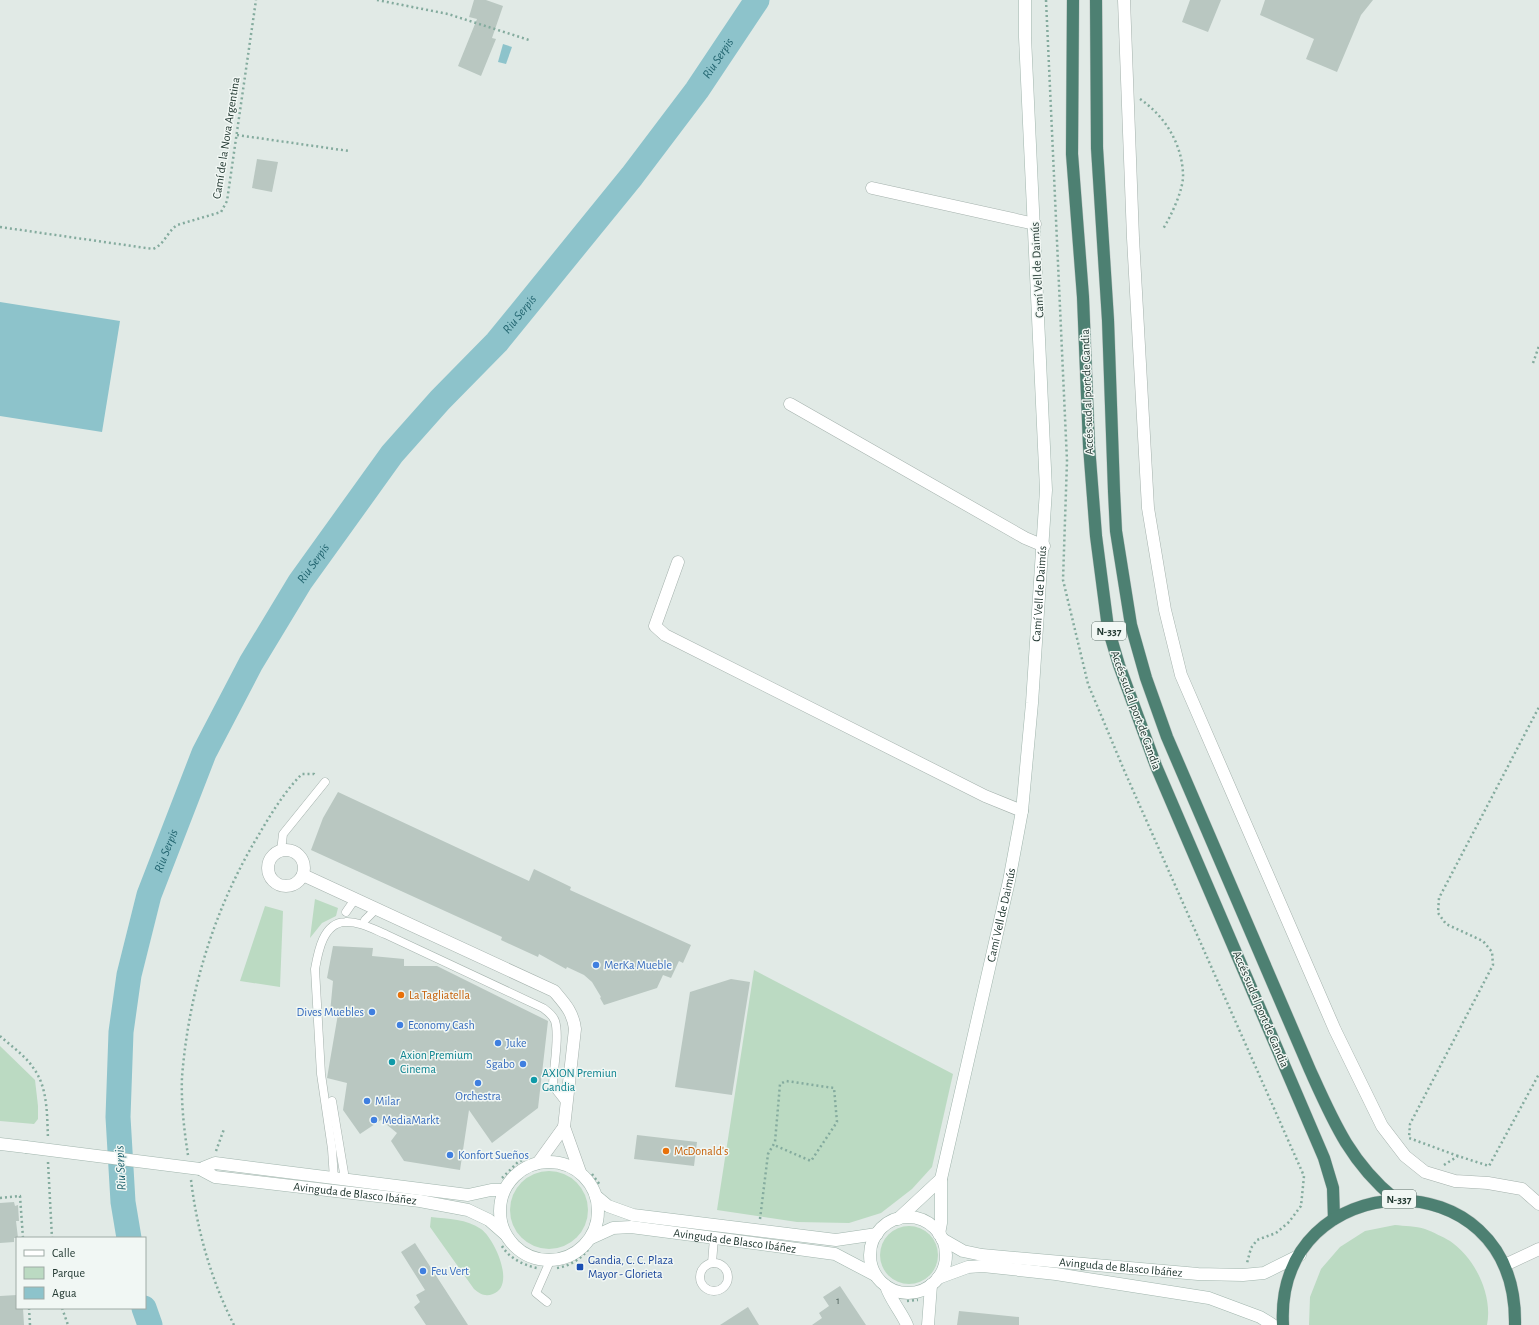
<svg xmlns="http://www.w3.org/2000/svg" width="1539" height="1325" viewBox="0 0 1539 1325" font-family="'Alegreya Sans',sans-serif">
<style>
.green{fill:#bbdac2}
.water{fill:#8dc3cb}
.lines{fill:none;stroke-linecap:round;stroke-linejoin:round}
.river{stroke:#8dc3cb;stroke-width:25}
.building{fill:#b9c7c1}
.service-casing{stroke:#a4b1ac;stroke-width:9}
.minor-casing{stroke:#a4b1ac;stroke-width:13}
.secondary-casing{stroke:#a1b5ad;stroke-width:13}
.trunk-casing{stroke:#bdc4c2;stroke-width:13}
.path{stroke:#84ab9e;stroke-width:2.5;stroke-dasharray:2 3;stroke-linecap:butt}
.service{stroke:#fff;stroke-width:8}
.minor{stroke:#fff;stroke-width:12}
.secondary{stroke:#fff;stroke-width:12}
.trunk{stroke:#4d8072;stroke-width:12}
.secondary-bridge-casing{stroke:#a1b5ad;stroke-width:13;stroke-linecap:butt}
.secondary-bridge{stroke:#fff;stroke-width:12}
.shop-dot{fill:#3f7fe0;stroke:#f1f7f4;stroke-width:1.5}
.food-dot{fill:#e8710a;stroke:#f1f7f4;stroke-width:1.5}
.culture-dot{fill:#0f9aa8;stroke:#f1f7f4;stroke-width:1.5}
.transit-dot{fill:#1a4fb4;stroke:#f1f7f4;stroke-width:1.5}
.labels{text-anchor:middle;dominant-baseline:central;stroke-width:3;stroke-linejoin:round;paint-order:stroke}
.number-label{font-size:10px;fill:#485c56}
.shield{fill:#f1f7f4;stroke:#61726c;stroke-width:1}
.shield-label{font-size:11px;font-weight:bold;fill:#233932}
.street-label{font-size:12px;fill:#233932;stroke:#f1f7f4}
.shop-label{font-size:12px;fill:#366cbe;stroke:#f1f7f4;text-anchor:start}
.food-label{font-size:12px;fill:#c56008;stroke:#f1f7f4;text-anchor:start}
.culture-label{font-size:12px;fill:#0d838f;stroke:#f1f7f4;text-anchor:start}
.transit-label{font-size:12px;fill:#164399;stroke:#f1f7f4;text-anchor:start}
.water-label{font-size:13px;font-style:italic;fill:#226570;stroke:#f1f7f4}
</style>
<rect width="100%" height="100%" fill="#e1eae6"/>
<g class="green">
<polygon points="315,899 338,908 336,916 322,923 310,938"/>
<polygon points="265,906 283,911 280,987 240,981"/>
<polygon points="754,970 953,1074 932,1167 912,1189 881,1213 849,1223 797,1222 717,1210"/>
<polygon points="0,1046 35,1080 38,1106 38,1119 34,1124 0,1121"/>
<circle cx="549" cy="1210" r="39"/>
<path d="M431 1217C448 1219 467 1219 481 1229 495 1239 516 1286 493 1294 485 1297 480 1294 474 1289L430 1227Z"/>
<path d="M1395 1225C1404 1226 1416 1226 1425 1229 1433 1232 1443 1237 1450 1241 1475 1258 1493 1295 1487 1325H1309L1310 1297 1321 1269 1340 1247 1365 1231Z"/>
<circle cx="909" cy="1255" r="29"/>
</g>
<g class="water">
<polygon points="503,44 512,47 506,64 498,62"/>
<polygon points="0,302 120,321 102,432 0,416"/>
</g>
<g class="lines">
<g class="river">
<path id="s1" d="M129 1238 123 1202 118 1117 121 1032 129 975 149 895 204 753 251 663 300 582 392 454 440 400 497 342 632 176 697 90 757 0"/>
<polyline points="144,1308 150,1325"/>
</g>
</g>
<g class="building">
<polygon points="474,0 486,0 503,6 492,38 496,39 481,76 458,66 477,19 469,17"/>
<polygon points="1190,0 1221,0 1208,32 1182,22"/>
<polygon points="1265,0 1373,0 1361,15 1337,72 1306,59 1314,39 1260,15"/>
<polygon points="257,159 278,162 272,192 252,188"/>
<polygon points="338,792 529,881 534,869 571,887 570,890 691,945 683,963 679,961 671,978 663,975 657,988 604,1005 600,998 601,997 592,982 584,975 567,967 566,969 539,954 538,957 501,940 502,937 311,850 323,818"/>
<polygon points="333,946 373,948 372,956 404,959 404,966 437,966 548,1021 538,1108 492,1143 469,1110 460,1170 404,1161 391,1141 397,1133 381,1120 360,1134 343,1110 347,1083 327,1078 338,1014 330,1013 333,981 327,978"/>
<polygon points="731,979 750,982 732,1095 675,1087 690,992"/>
<polygon points="637,1135 697,1142 694,1166 634,1159"/>
<polygon points="14,1202 15,1206 18,1205 19,1221 16,1221 18,1238 14,1238 14,1242 0,1243 0,1203"/>
<polygon points="415,1243 468,1325 426,1325 414,1307 420,1302 416,1295 425,1290 401,1252"/>
<polygon points="840,1286 866,1325 812,1325 822,1318 819,1313 829,1306 823,1297"/>
<polygon points="17,1295 17,1308 23,1308 24,1325 0,1325 0,1296"/>
<polygon points="748,1307 759,1325 720,1325"/>
<polygon points="959,1311 1019,1317 1019,1325 957,1325"/>
</g>
<g class="lines">
<defs>
<g id="service">
<polyline points="281,851 283,834 325,782"/>
<polyline points="346,912 355,899"/>
<polyline points="365,920 376,909"/>
<polyline points="332,1101 344,1173 343,1180"/>
<path d="M334 1179 332 1149 321 1074 315 969C318 952 323 923 345 922 358 921 373 929 385 934L543 1008C547 1011 553 1015 555 1021 560 1036 553 1069 553 1086L567 1104"/>
<circle cx="714" cy="1277" r="14"/>
<polyline points="712,1263 714,1238"/>
<polyline points="547,1302 536,1293 550,1261"/>
</g>
<g id="minor">
<polyline points="1124,0 1133,238 1148,508 1165,610 1181,675 1335,1030 1382,1126 1405,1156 1425,1172 1455,1181 1488,1183 1522,1189 1539,1204"/>
<polyline points="872,188 1035,224"/>
<polyline points="790,404 1025,538 1044,546"/>
<polyline points="678,562 655,626 665,635 985,796 1022,811"/>
<circle cx="286" cy="868" r="18"/>
<path d="M303 875 554 991C565 1004 573 1012 575 1029L564 1127 580 1172"/>
<polyline points="538,1163 564,1127"/>
<polyline points="1505,1265 1539,1249"/>
</g>
<g id="secondary">
<polyline points="0,1144 26,1147"/>
<circle cx="549" cy="1211" r="49"/>
<path id="s2" d="M200 1169 215 1177 420 1201 468 1210 489 1220 505 1234"/>
<polyline points="200,1169 215,1163 468,1195 491,1190 504,1190"/>
<polyline points="596,1196 608,1206 633,1215 836,1240 877,1234"/>
<circle cx="908" cy="1255" r="38"/>
<polyline points="898,1219 941,1179"/>
<path id="s3" d="M939 1234 941 1223V1179L1009 881 1022 811 1032 703 1046 490 1025 37V0"/>
<path id="s4" d="M591 1238 613 1228 631 1227 677 1233 835 1254 875 1275"/>
<path id="s5" d="M942 1239 963 1251 982 1255 1198 1274 1243 1275 1264 1273 1300 1255"/>
<polyline points="938,1278 968,1267 983,1266 1056,1274 1209,1298 1260,1317 1273,1325"/>
<path d="M886 1286C891 1301 901 1311 907 1325"/>
<polyline points="928,1325 931,1285"/>
</g>
<g id="trunk">
<polyline points="1073,0 1072,154 1083,297 1089,446 1096,536 1108,628 1119,665 1156,766 1324,1158 1333,1188 1334,1219"/>
<path d="M1096 0 1097 148 1108 320 1114 491 1116 531 1131 625 1146 678 1167 737 1310 1070C1333 1121 1350 1162 1395 1199"/>
<path d="M1283 1325C1274 1165 1518 1153 1515 1325"/>
</g>
</defs>
<use href="#service" class="service-casing"/>
<use href="#minor" class="minor-casing"/>
<use href="#secondary" class="secondary-casing"/>
<use href="#trunk" class="trunk-casing"/>
<g class="path">
<polyline points="377,0 448,14 529,40"/>
<polyline points="1046,0 1067,461 1063,580 1088,684 1124,770 1304,1176 1301,1206 1289,1222 1276,1233 1257,1240 1251,1248 1247,1263"/>
<path d="M1140 99C1165 116 1182 144 1183 174 1184 189 1171 216 1163 229"/>
<polyline points="237,135 349,151"/>
<path d="M0 227 153 249C165 244 167 232 177 225L221 212 227 201 256 0"/>
<polyline points="1533,363 1539,346"/>
<path d="M0 1036C11 1046 26 1056 34 1069 48 1088 47 1116 48 1139"/>
<polyline points="216,1151 224,1129"/>
<path d="M188 1155C184 1130 181 1102 182 1077 189 991 214 909 258 836 271 814 284 792 302 774H314L316 776"/>
<polyline points="1458,1156 1409,1138 1410,1124 1493,965 1492,952 1483,941 1446,924 1438,913 1439,898 1539,707"/>
<polyline points="48,1162 52,1238"/>
<polyline points="1444,1165 1458,1156 1489,1166 1539,1074"/>
<polyline points="592,1174 600,1185"/>
<polyline points="502,1178 518,1162 527,1158"/>
<path d="M191 1180C197 1230 211 1280 234 1325"/>
<polyline points="0,1198 20,1196 23,1238"/>
<polyline points="760,1219 768,1154 775,1142 780,1084 786,1081 834,1088 837,1122 811,1161 774,1145"/>
<path d="M502 1246C509 1258 523 1265 537 1268"/>
<path d="M557 1268C570 1266 580 1259 588 1250"/>
<polyline points="907,1301 918,1300"/>
<polyline points="29,1308 30,1325"/>
<polyline points="62,1308 68,1325"/>
</g>
<use href="#service" class="service"/>
<use href="#minor" class="minor"/>
<use href="#secondary" class="secondary"/>
<use href="#trunk" class="trunk"/>
<defs>
<polyline id="secondary-bridge" points="26,1147 200,1169"/>
</defs>
<use href="#secondary-bridge" class="secondary-bridge-casing"/>
<use href="#secondary-bridge" class="secondary-bridge"/>
</g>
<g class="shop-dot">
<circle cx="596" cy="965" r="4"/>
<circle cx="372" cy="1012" r="4"/>
<circle cx="400" cy="1025" r="4"/>
<circle cx="498" cy="1043" r="4"/>
<circle cx="523" cy="1064" r="4"/>
<circle cx="478" cy="1083" r="4"/>
<circle cx="367" cy="1101" r="4"/>
<circle cx="374" cy="1120" r="4"/>
<circle cx="450" cy="1155" r="4"/>
<circle cx="423" cy="1271" r="4"/>
</g>
<g class="food-dot">
<circle cx="401" cy="995" r="4"/>
<circle cx="666" cy="1151" r="4"/>
</g>
<g class="culture-dot">
<circle cx="392" cy="1062" r="4"/>
<circle cx="534" cy="1080" r="4"/>
</g>
<rect class="transit-dot" x="576" y="1263" width="8" height="8" rx="2"/>
<g class="labels">
<g class="number-label">
<text x="838" y="1301">1</text>
</g>
<g class="shield">
<rect x="1092" y="622" width="34" height="18" rx="3"/>
<rect x="1382" y="1190" width="34" height="18" rx="3"/>
</g>
<g class="shield-label">
<text x="1109" y="631">N-337</text>
<text x="1399" y="1199">N-337</text>
</g>
<g class="street-label">
<text transform="translate(226 138) rotate(-81)">Camí de la Nova Argentina</text>
<text transform="translate(1037 270) rotate(-93)">Camí Vell de Daimús</text>
<text transform="translate(1087 392) rotate(-92)">Accés sud al port de Gandia</text>
<text stroke="none"><textPath href="#s3" startOffset="650">Camí Vell de Daimús</textPath></text>
<text transform="translate(1136 710) rotate(70)">Accés sud al port de Gandia</text>
<text stroke="none"><textPath href="#s3" startOffset="326">Camí Vell de Daimús</textPath></text>
<text transform="translate(1261 1009) rotate(67)">Accés sud al port de Gandia</text>
<text stroke="none"><textPath href="#s2" startOffset="158">Avinguda de Blasco Ibáñez</textPath></text>
<text stroke="none"><textPath href="#s4" startOffset="147">Avinguda de Blasco Ibáñez</textPath></text>
<text stroke="none"><textPath href="#s5" startOffset="183">Avinguda de Blasco Ibáñez</textPath></text>
</g>
<g class="shop-label">
<text x="604" y="965">MerKa Mueble</text>
<text x="364" y="1012" text-anchor="end">Dives Muebles</text>
<text x="408" y="1025">Economy Cash</text>
<text x="506" y="1043">Juke</text>
<text x="515" y="1064" text-anchor="end">Sgabo</text>
<text x="478" y="1096" text-anchor="middle">Orchestra</text>
<text x="375" y="1101">Milar</text>
<text x="382" y="1120">MediaMarkt</text>
<text x="458" y="1155">Konfort Sueños</text>
<text x="431" y="1271">Feu Vert</text>
</g>
<g class="food-label">
<text x="409" y="995">La Tagliatella</text>
<text x="674" y="1151">McDonald's</text>
</g>
<g class="culture-label">
<text x="400" y="1055">Axion Premium<tspan x="400" dy="14">Cinema</tspan></text>
<text x="542" y="1073">AXION Premiun<tspan x="542" dy="14">Gandia</tspan></text>
</g>
<g class="transit-label">
<text x="588" y="1260">Gandia, C. C. Plaza<tspan x="588" dy="14">Mayor - Glorieta</tspan></text>
</g>
<g class="water-label">
<text stroke="none"><textPath href="#s1" startOffset="1366">Riu Serpis</textPath></text>
<text stroke="none"><textPath href="#s1" startOffset="1042">Riu Serpis</textPath></text>
<text stroke="none"><textPath href="#s1" startOffset="718">Riu Serpis</textPath></text>
<text stroke="none"><textPath href="#s1" startOffset="394">Riu Serpis</textPath></text>
<text transform="translate(121 1168) rotate(-93)">Riu Serpis</text>
</g>
</g>
<rect x="16" y="1237" width="130" height="72" fill="#f1f7f4" stroke="#9faba6"/>
<rect x="24" y="1250" width="20" height="6" fill="#ffffff" stroke="#9faba6"/>
<text x="52" y="1257" font-size="12" fill="#233932">Calle</text>
<rect x="24" y="1267" width="20" height="12" fill="#bbdac2" stroke="#9faba6"/>
<text x="52" y="1277" font-size="12" fill="#233932">Parque</text>
<rect x="24" y="1287" width="20" height="12" fill="#8dc3cb" stroke="#9faba6"/>
<text x="52" y="1297" font-size="12" fill="#233932">Agua</text>
</svg>
